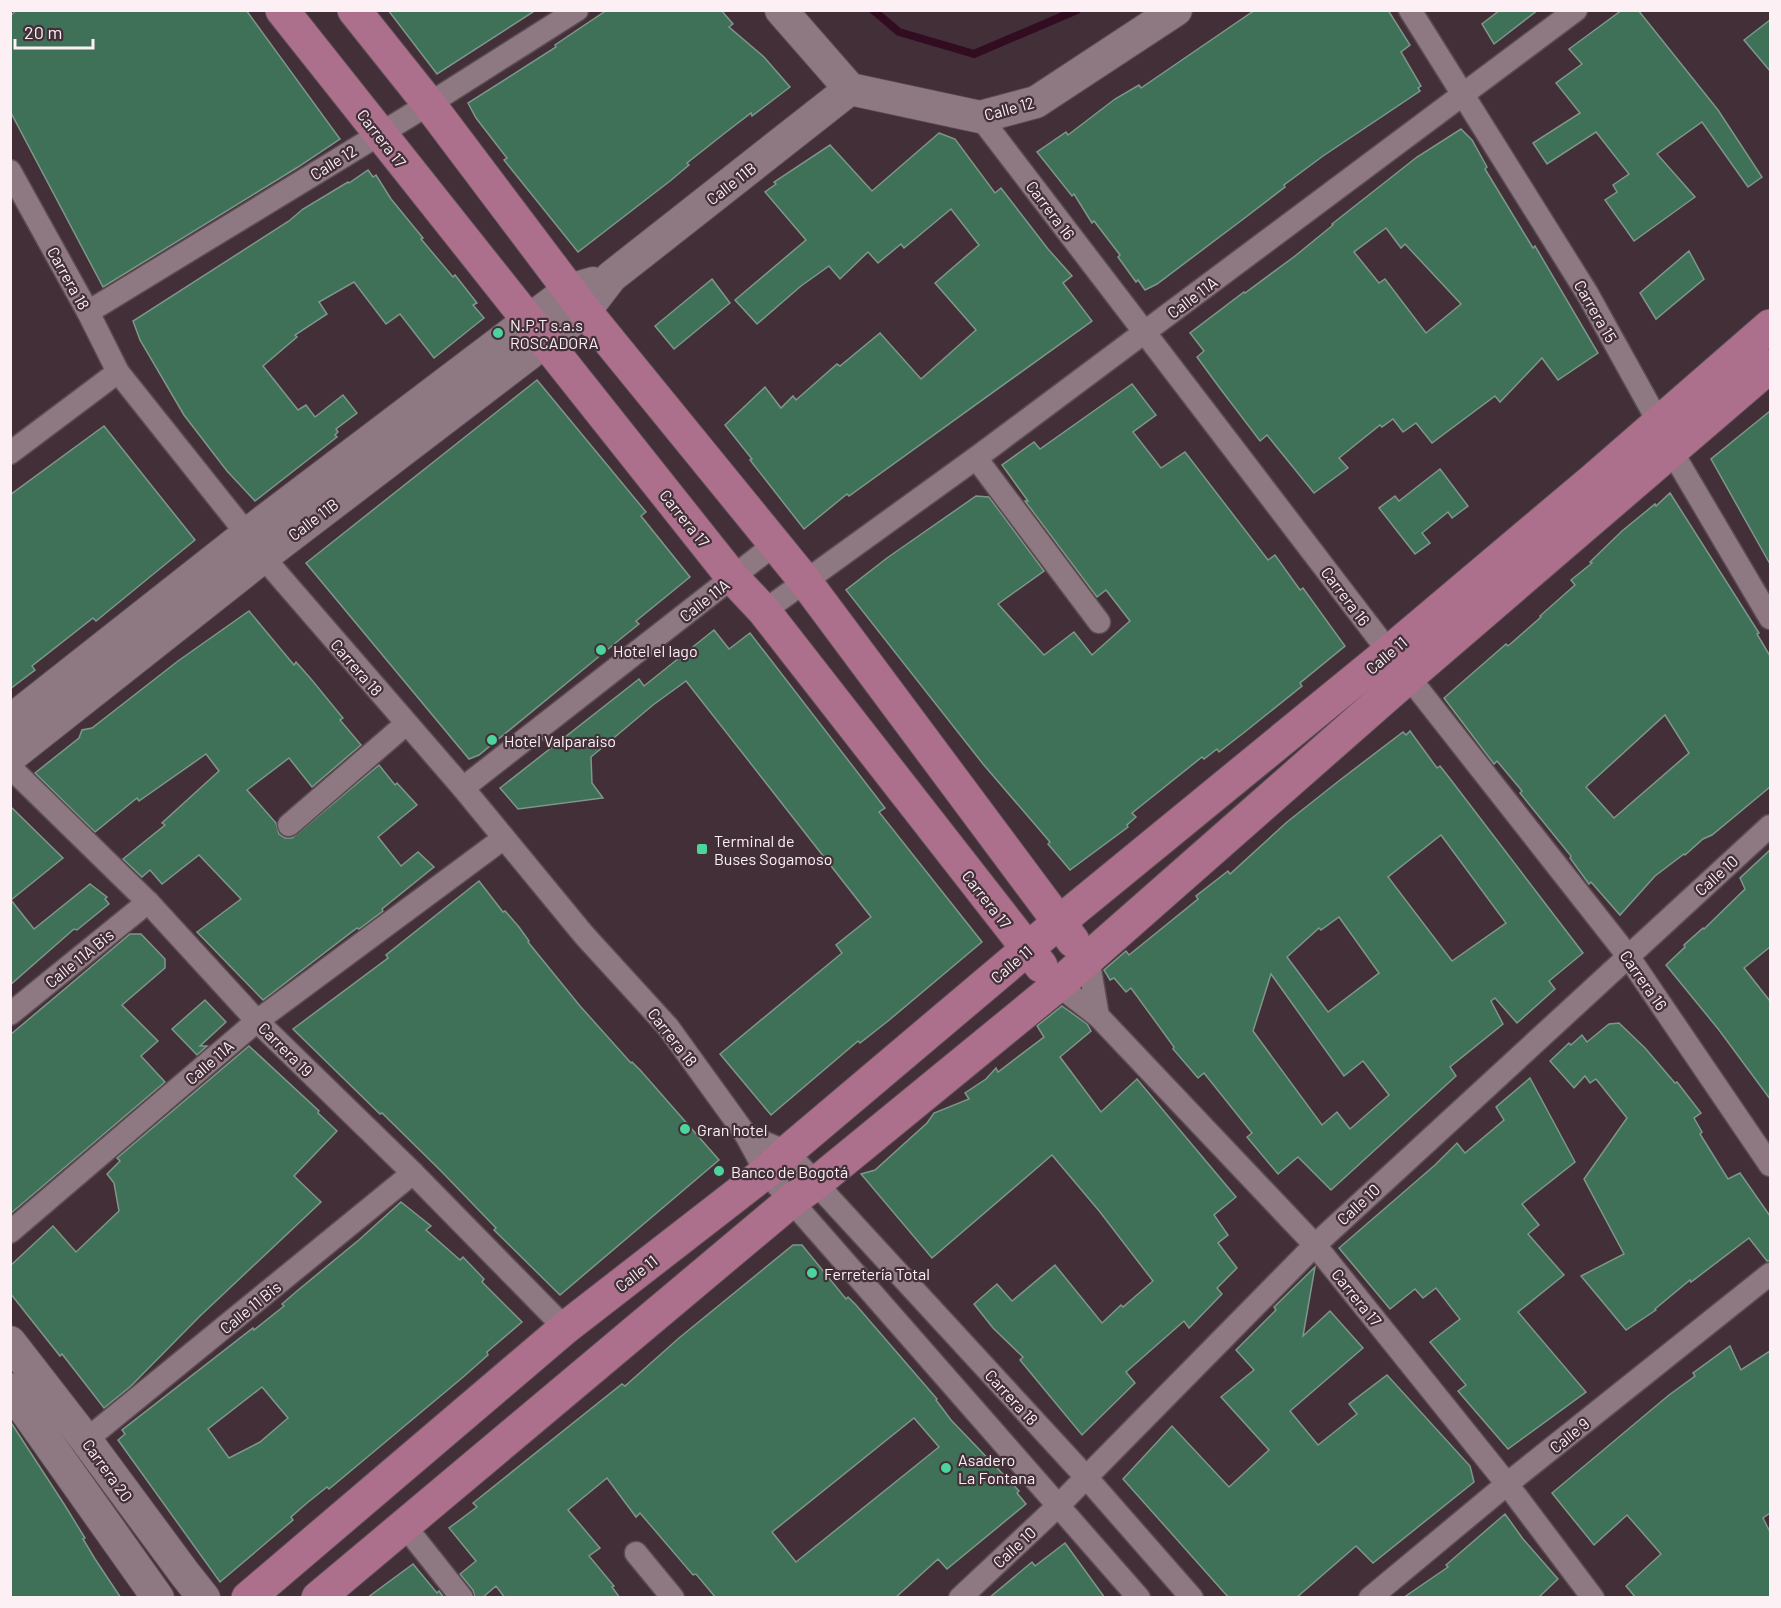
<svg xmlns="http://www.w3.org/2000/svg" width="1781" height="1608" viewBox="0 0 1781 1608" font-family="Barlow,sans-serif">
<style>
.lines{fill:none;stroke-linecap:round;stroke-linejoin:round}
.stream{stroke:#320c21;stroke-width:8}
.building{fill:#3f7159;stroke:#7f968a;stroke-width:1.5;fill-rule:evenodd}
.street-casing{stroke:#5b4b52;stroke-width:25}
.secondary-casing{stroke:#5b4b52;stroke-width:34}
.primary-casing{stroke:#5b4b52;stroke-width:35}
.street{stroke:#8e7881;stroke-width:22}
.secondary{stroke:#8e7881;stroke-width:32}
.primary{stroke:#ac708d;stroke-width:33}
.poi-dot{fill:#4bd49b;stroke:#422f38;stroke-width:2}
.labels{text-anchor:middle;dominant-baseline:central;stroke-width:4.5;stroke-linejoin:round;paint-order:stroke}
.street-label{font-size:16px;fill:#fcf0f5;stroke:#422f38}
.poi-label{font-size:16px;fill:#fcf0f5;stroke:#422f38;text-anchor:start}
</style>
<rect width="100%" height="100%" fill="#422f38"/>
<g class="lines">
<polyline class="stream" points="873,10 899,32 974,54 1077,10"/>
</g>
<g class="building">
<polygon points="17,10 246,10 340,139 298,167 103,287 10,111 10,16"/>
<polygon points="388,10 536,10 437,74"/>
<polygon points="607,10 721,10 733,24 729,27 764,57 790,87 752,116 751,113 725,133 687,163 689,165 670,181 578,252 504,160 507,158 476,118 468,103 556,47 555,45"/>
<polygon points="1255,10 1388,10 1410,45 1401,52 1421,86 1418,88 1420,91 1323,156 1284,185 1285,187 1246,217 1157,284 1145,290 1138,280 1136,282 1118,257 1120,255 1094,221 1092,223 1074,194 1072,196 1037,152 1066,132 1068,135 1115,99 1139,85 1141,88"/>
<polygon points="1500,10 1538,10 1494,44 1482,24"/>
<polygon points="1622,10 1638,10 1718,110 1762,177 1748,187 1702,122 1657,154 1695,197 1634,241 1605,200 1617,192 1613,185 1629,174 1596,132 1547,164 1533,143 1580,113 1556,83 1582,64 1569,49"/>
<polygon points="1770,20 1770,71 1744,40"/>
<path d="M1461 129 1472 140 1487 167 1485 169 1533 248 1535 246 1598 353 1558 380 1542 358 1500 402 1495 396 1432 443 1416 423 1403 432 1393 419 1382 427 1380 425 1339 458 1348 468 1314 493 1267 435 1260 441 1219 387 1197 357 1204 351 1190 333 1244 292 1245 293 1295 256 1333 225 1332 224 1417 157ZM1386 228 1401 248 1405 244 1461 304 1426 333 1385 279 1379 283 1354 252Z"/>
<polygon points="939,133 955,139 995,193 1001,188 1048,249 1072,276 1063,283 1092,321 849,496 847,494 804,529 750,460 752,459 725,425 765,387 781,408 793,396 796,400 837,364 840,366 880,333 921,379 976,330 935,283 979,245 951,209 904,248 901,244 878,263 868,252 840,279 829,266 801,286 757,324 735,300 806,240 765,192 776,184 774,182 830,145 872,191"/>
<polygon points="368,170 373,177 376,175 391,199 423,238 421,239 453,277 455,275 477,303 473,305 484,318 434,358 400,314 386,324 354,282 319,302 327,314 295,335 297,337 263,366 298,410 306,405 315,417 343,395 357,413 336,429 338,432 335,435 337,437 255,501 227,471 184,415 140,340 133,321 289,221 303,209 348,182 349,183"/>
<polygon points="1689,251 1704,279 1656,319 1640,293"/>
<polygon points="712,279 730,303 674,349 655,326"/>
<polygon points="537,380 646,512 641,516 690,577 636,621 639,624 624,636 479,755 469,759 306,563"/>
<polygon points="1132,384 1156,415 1133,432 1161,468 1185,452 1268,560 1275,555 1300,590 1303,588 1345,646 1300,683 1302,686 1246,731 1219,752 1217,749 1204,759 1202,757 1132,813 1136,817 1127,825 1128,827 1070,870 1048,844 1050,842 983,764 846,590 887,558 976,496 989,497 1044,571 998,604 1044,655 1074,632 1092,655 1130,621 1106,590 1097,597 1025,501 1028,501 1002,465 1034,442 1040,449"/>
<polygon points="1770,411 1770,564 1711,459"/>
<polygon points="104,426 195,540 101,617 96,621 93,618 32,666 35,670 10,689 10,495"/>
<polygon points="1440,469 1468,506 1452,518 1448,512 1422,533 1430,543 1415,554 1379,508 1395,496 1399,501"/>
<path d="M1670 493 1759 633 1757 634 1770 656V787L1712 835 1703 839 1685 855 1684 854 1655 876 1620 915 1591 882 1589 884 1570 858 1571 856 1520 793 1522 791 1497 761 1494 764 1444 698 1506 644 1508 646 1541 617 1540 616 1575 585 1571 580 1592 563 1590 562 1622 531 1655 504 1656 506ZM1665 715 1689 753 1614 818 1586 787Z"/>
<polygon points="249,611 294,665 296,662 311,679 343,718 340,720 361,745 312,787 289,758 247,790 276,823 279,834 285,838 292,838 379,765 395,785 397,783 417,805 378,837 401,866 418,852 434,867 382,909 383,911 359,929 357,928 263,1000 197,932 241,899 199,855 162,884 150,870 142,877 123,859 165,825 162,823 219,771 206,754 139,801 137,798 95,832 35,773 79,738 82,730 92,728 178,661"/>
<polygon points="714,630 729,649 750,633 885,808 879,812 982,942 888,1021 860,1043 858,1041 771,1115 720,1054 842,953 836,945 871,917 686,681 653,705 591,757 592,783 603,798 518,809 500,788 639,679 644,686"/>
<path d="M1410 731 1437 768 1440 766 1451 780 1583 953 1549 981 1555 989 1517 1023 1495 998 1491 1001 1503 1024 1450 1067 1456 1076 1331 1190 1298 1157 1278 1174 1247 1137 1252 1133 1204 1073 1198 1078 1173 1049 1174 1047 1131 988 1126 992 1114 978 1110 980 1104 970 1126 951 1129 955 1198 899 1196 896 1228 871 1230 874 1287 822 1340 780 1403 732 1406 735ZM1441 835 1506 923 1452 961 1388 877ZM1339 917 1379 973 1328 1012 1287 957 1319 928 1321 930ZM1271 974 1344 1076 1363 1061 1389 1095 1350 1129 1337 1112 1322 1125 1253 1031Z"/>
<polygon points="10,806 63,858 11,900 34,929 90,884 107,897 105,899 109,904 77,930 74,929 10,985"/>
<polygon points="1770,850 1770,947 1744,968 1770,1001 1770,1099 1719,1030 1666,965 1685,947 1684,945 1703,928 1704,929 1745,889 1740,878"/>
<polygon points="479,881 503,912 505,911 519,927 529,941 528,942 580,1006 631,1063 632,1062 641,1071 719,1160 560,1295 494,1230 496,1228 441,1171 382,1113 380,1114 293,1029 388,958 386,955"/>
<polygon points="130,934 141,934 165,959 165,968 122,1005 158,1041 141,1056 165,1082 10,1214 10,1035"/>
<polygon points="205,1000 226,1022 200,1046 207,1046 197,1055 172,1029"/>
<polygon points="1062,1006 1087,1024 1091,1031 1060,1057 1101,1112 1137,1079 1236,1197 1214,1215 1228,1235 1218,1243 1237,1268 1217,1288 1222,1294 1189,1328 1184,1321 1126,1372 1135,1383 1082,1435 1020,1360 1023,1357 993,1328 974,1304 997,1284 1012,1301 1055,1265 1102,1323 1121,1305 1123,1307 1153,1281 1100,1212 1052,1155 932,1258 861,1174 875,1170 927,1123 934,1113 969,1099 965,1093 986,1079 996,1068 998,1072 1044,1037 1037,1026"/>
<polygon points="1619,1023 1645,1048 1675,1083 1677,1082 1701,1113 1694,1118 1702,1132 1700,1134 1728,1179 1740,1173 1770,1216 1770,1261 1767,1261 1749,1238 1691,1282 1690,1280 1655,1309 1656,1310 1626,1330 1581,1276 1624,1254 1584,1179 1627,1118 1596,1079 1590,1083 1585,1076 1574,1088 1550,1061 1569,1043 1571,1045 1582,1035 1587,1042 1609,1024"/>
<polygon points="249,1046 319,1111 318,1113 337,1131 294,1176 321,1202 199,1317 131,1386 104,1408 62,1354 60,1356 10,1293 10,1266 53,1226 76,1252 119,1211 114,1183 107,1174 120,1161 117,1158"/>
<polygon points="1530,1078 1575,1162 1522,1204 1539,1225 1528,1234 1564,1275 1518,1312 1586,1392 1508,1449 1458,1391 1466,1385 1430,1342 1460,1319 1436,1288 1423,1298 1415,1289 1390,1309 1339,1248 1435,1165 1457,1143 1465,1153 1504,1120 1496,1107"/>
<path d="M401 1202 431 1226 426 1230 460 1260 463 1257 484 1279 482 1282 522 1322 487 1352 488 1355 462 1378 329 1489 327 1487 307 1503 291 1517 293 1520 220 1582 118 1440 125 1434 122 1430 253 1328 254 1330 284 1306 282 1304 297 1291 360 1239ZM262 1387 288 1418 260 1442 229 1458 208 1429Z"/>
<path d="M793 1245H802L846 1299 848 1297 856 1305 937 1399 936 1400 951 1420 1019 1491 1017 1493 1026 1504 947 1569 938 1559 895 1598H716L696 1574 693 1575 640 1513 636 1517 607 1478 568 1510 600 1548 589 1556 614 1586 612 1587 620 1598H505L496 1586 482 1598H475L473 1590 460 1574 476 1561 449 1528 477 1507 473 1503 622 1384 625 1386 679 1338ZM914 1418 939 1447 796 1562 772 1532Z"/>
<polygon points="1315,1267 1303,1336 1330,1311 1363,1348 1290,1411 1318,1445 1357,1414 1349,1404 1387,1375 1470,1466 1474,1482 1373,1563 1356,1546 1296,1598 1229,1598 1123,1479 1172,1426 1229,1487 1269,1450 1221,1397 1254,1370 1236,1350 1276,1310 1274,1307"/>
<polygon points="1730,1346 1741,1370 1770,1351 1770,1513 1763,1518 1770,1532 1770,1598 1636,1598 1626,1586 1661,1554 1627,1515 1594,1545 1552,1493 1669,1395 1695,1376 1693,1373"/>
<polygon points="10,1421 64,1504 85,1538 83,1539 95,1559 121,1598 10,1598"/>
<polygon points="1505,1514 1523,1539 1558,1579 1538,1598 1403,1598 1448,1567 1446,1565"/>
<polygon points="1065,1543 1105,1598 989,1598 1032,1562 1035,1566"/>
<polygon points="413,1564 437,1593 439,1591 444,1598 367,1598"/>
</g>
<g class="lines">
<defs>
<g id="street">
<polyline points="1410,10 1587,293 1659,423 1671,450 1770,618"/>
<polyline points="980,117 1389,652 1628,956 1770,1165"/>
<polyline points="10,171 88,312 118,372 247,534 263,557 463,788 584,935 668,1027 746,1135 766,1172 1139,1598"/>
<polyline points="88,312 429,104 577,10"/>
<polyline points="10,453 118,372"/>
<polyline points="976,458 1099,622"/>
<polyline points="764,611 976,458 1576,10"/>
<polyline points="10,767 148,902 257,1021 413,1173 565,1328"/>
<polyline points="463,788 775,544"/>
<polyline points="289,825 406,724"/>
<polyline points="1088,958 1098,1016"/>
<polyline points="1058,985 1098,1016 1315,1245 1507,1484 1593,1598"/>
<polyline points="10,1014 148,902"/>
<polyline points="746,1135 787,1152 1086,1477 1192,1598"/>
<polyline points="10,1232 257,1021 504,838"/>
<polyline points="86,1440 413,1173"/>
<polyline points="404,1525 462,1598"/>
<polyline points="636,1553 673,1598"/>
<polyline points="960,1598 1059,1505 1315,1245 1770,826"/>
<polyline points="1370,1598 1507,1484 1770,1274"/>
</g>
<g id="secondary">
<polyline points="781,10 850,89 980,117 1036,102 1176,10"/>
<polyline points="10,721 247,534 528,321 569,290 593,283"/>
<polyline points="10,757 263,557 585,311 611,277 850,89"/>
<polyline points="10,1342 86,1440 185,1574 204,1598"/>
<polyline points="10,1389 158,1598"/>
</g>
<g id="primary">
<polyline points="282,10 733,578 764,611 1041,966"/>
<polyline points="354,10 429,104 585,311 805,581 1073,941"/>
<polyline points="248,1598 565,1328 766,1172 787,1152 1058,923 1389,652 1594,479 1770,326"/>
<polyline points="318,1598 791,1201 815,1184 1058,985 1408,677 1770,366"/>
</g>
</defs>
<use href="#street" class="street-casing"/>
<use href="#secondary" class="secondary-casing"/>
<use href="#primary" class="primary-casing"/>
<use href="#street" class="street"/>
<use href="#secondary" class="secondary"/>
<use href="#primary" class="primary"/>
</g>
<g class="poi-dot">
<circle cx="498" cy="333" r="6"/>
<circle cx="601" cy="650" r="6"/>
<circle cx="492" cy="740" r="6"/>
<rect x="696" y="843" width="12" height="12" rx="3"/>
<circle cx="685" cy="1129" r="6"/>
<circle cx="719" cy="1171" r="6"/>
<circle cx="812" cy="1273" r="6"/>
<circle cx="946" cy="1468" r="6"/>
</g>
<g class="labels">
<g class="street-label">
<text transform="translate(1009 108) rotate(-15)">Calle 12</text>
<text transform="translate(382 138) rotate(52)">Carrera 17</text>
<text transform="translate(333 162) rotate(-32)">Calle 12</text>
<text transform="translate(731 183) rotate(-38)">Calle 11B</text>
<text transform="translate(1051 210) rotate(53)">Carrera 16</text>
<text transform="translate(69 278) rotate(61)">Carrera 18</text>
<text transform="translate(1192 297) rotate(-37)">Calle 11A</text>
<text transform="translate(1596 311) rotate(60)">Carrera 15</text>
<text transform="translate(685 518) rotate(51)">Carrera 17</text>
<text transform="translate(313 519) rotate(-37)">Calle 11B</text>
<text transform="translate(1346 596) rotate(53)">Carrera 16</text>
<text transform="translate(704 600) rotate(-38)">Calle 11A</text>
<text transform="translate(1386 655) rotate(-40)">Calle 11</text>
<text transform="translate(357 667) rotate(49)">Carrera 18</text>
<text transform="translate(1716 875) rotate(-42)">Calle 10</text>
<text transform="translate(987 899) rotate(52)">Carrera 17</text>
<text transform="translate(79 958) rotate(-39)">Calle 11A Bis</text>
<text transform="translate(1011 964) rotate(-40)">Calle 11</text>
<text transform="translate(1644 980) rotate(55)">Carrera 16</text>
<text transform="translate(673 1037) rotate(52)">Carrera 18</text>
<text transform="translate(286 1049) rotate(45)">Carrera 19</text>
<text transform="translate(209 1062) rotate(-41)">Calle 11A</text>
<text transform="translate(1358 1204) rotate(-43)">Calle 10</text>
<text transform="translate(636 1273) rotate(-38)">Calle 11</text>
<text transform="translate(1357 1297) rotate(51)">Carrera 17</text>
<text transform="translate(250 1307) rotate(-39)">Calle 11 Bis</text>
<text transform="translate(1012 1397) rotate(47)">Carrera 18</text>
<text transform="translate(1569 1435) rotate(-39)">Calle 9</text>
<text transform="translate(108 1470) rotate(54)">Carrera 20</text>
<text transform="translate(1014 1547) rotate(-43)">Calle 10</text>
</g>
<g class="poi-label">
<text x="510" y="324">N.P.T s.a.s<tspan x="510" dy="18">ROSCADORA</tspan></text>
<text x="613" y="650">Hotel el lago</text>
<text x="504" y="740">Hotel Valparaiso</text>
<text x="714" y="840">Terminal de<tspan x="714" dy="18">Buses Sogamoso</tspan></text>
<text x="697" y="1129">Gran hotel</text>
<text x="731" y="1171">Banco de Bogotá</text>
<text x="824" y="1273">Ferretería Total</text>
<text x="958" y="1459">Asadero<tspan x="958" dy="18">La Fontana</tspan></text>
</g>
</g>
<rect width="1781" height="1608" fill="none" stroke="#fcf0f5" stroke-width="24"/>
<path d="M15 39v9h78v-9" fill="none" stroke="#fcf0f5" stroke-width="3"/>
<text x="24" y="39" font-size="18" fill="#fcf0f5" stroke="#422f38" stroke-width="4.5" paint-order="stroke">20 m</text>
</svg>
